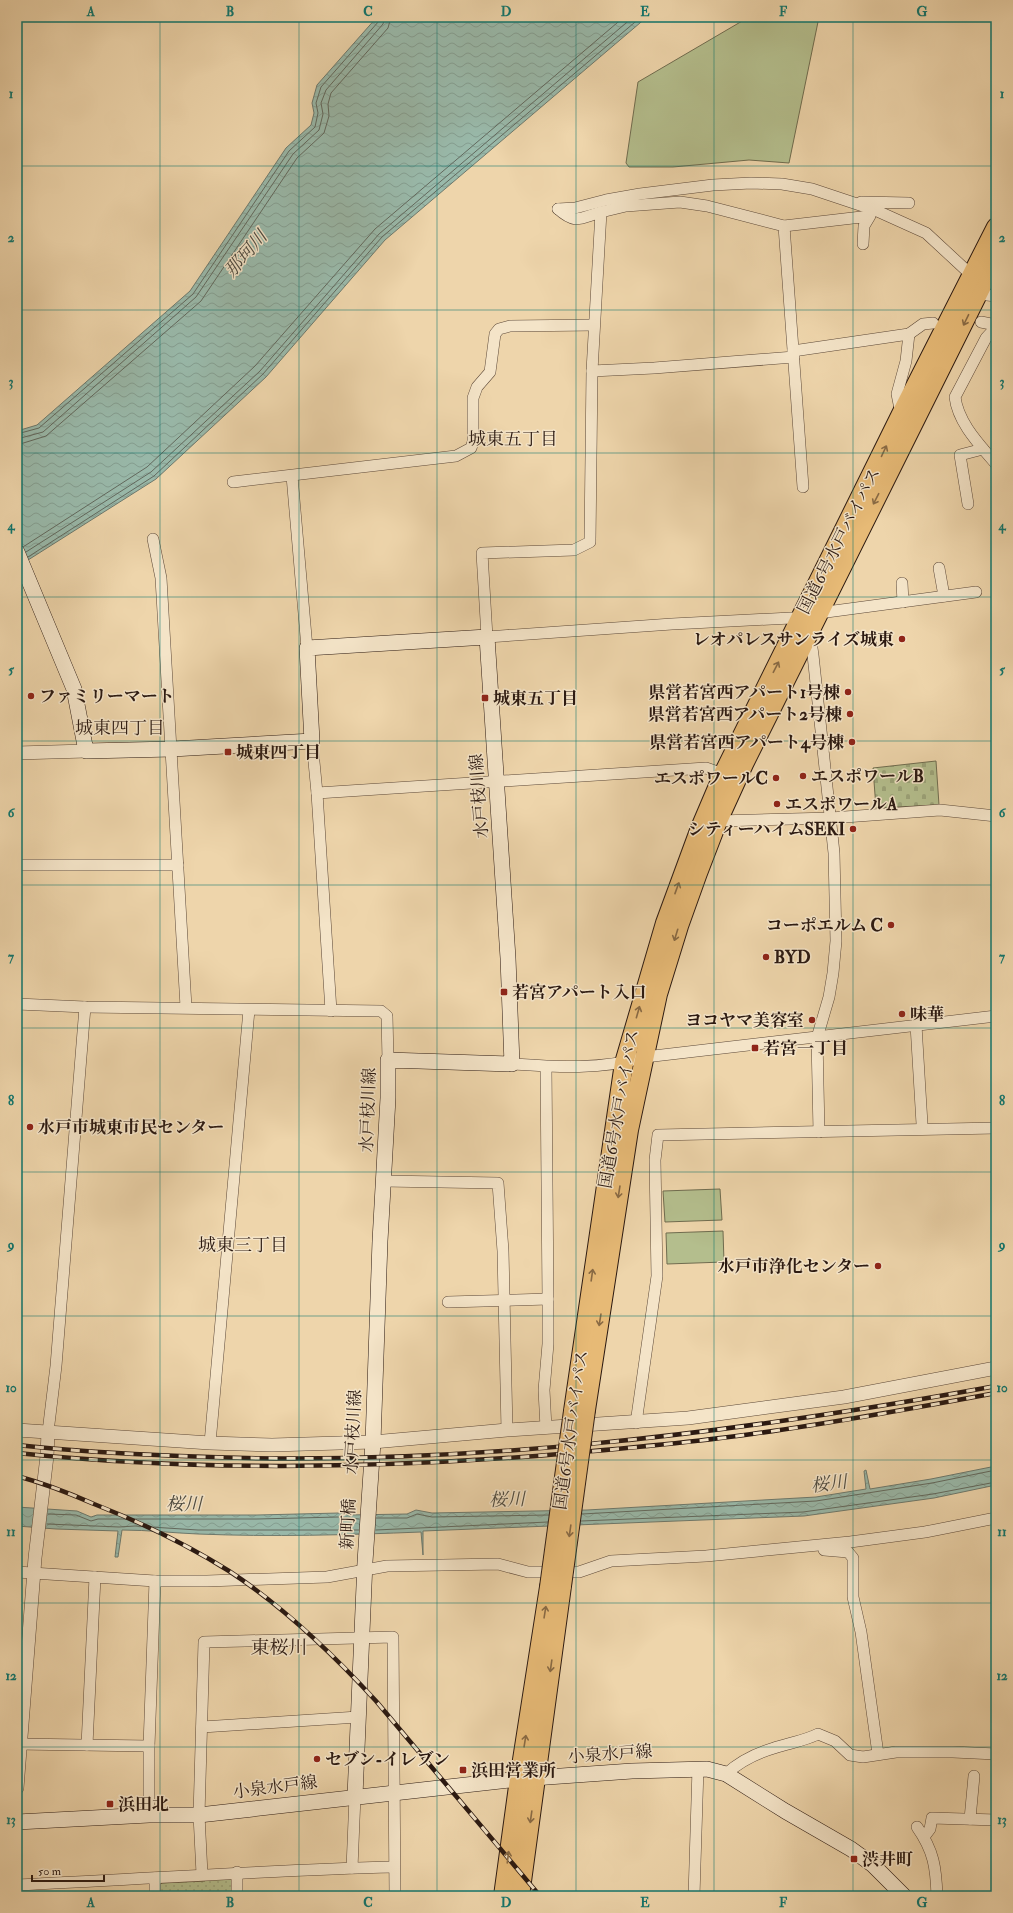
<svg xmlns="http://www.w3.org/2000/svg" width="1013" height="1913" viewBox="0 0 1013 1913" font-family="'IM FELL Double Pica','Noto Serif JP',serif">
<style>
.grass{fill:#b4be8d;stroke:#706c4f}
.cemetery{fill:url(#cemetery-stones);stroke:#706c4f}
.park{fill:url(#park-dots);stroke:#706c4f}
.water{fill:url(#water-waves);stroke:#6d796d}
.lines{fill:none;stroke-linecap:round;stroke-linejoin:round}
.shore{stroke:#62695e;stroke-width:1}
.minor-casing{stroke:#5c4838;stroke-width:12}
.tertiary-casing{stroke:#5c4838;stroke-width:14}
.secondary-casing{stroke:#2b1911;stroke-width:16}
.trunk-casing{stroke:#2b1911;stroke-width:20}
.minor{stroke:#f4e4c8;stroke-width:11}
.tertiary{stroke:#f4e4c8;stroke-width:13}
.secondary{stroke:#f4e4c8;stroke-width:15}
.trunk{stroke:#e7ba76;stroke-width:18}
.rail-casing{stroke:#2b1911;stroke-width:4.5}
.rail{stroke:#f4e4c8;stroke-width:3;stroke-dasharray:9;stroke-linecap:butt}
.trunk-bridge-casing{stroke:#2b1911;stroke-width:20;stroke-linecap:butt}
.trunk-bridge{stroke:#e7ba76;stroke-width:18}
.oneway{stroke:#896a44}
.grid{fill:none;stroke:#0f766e;stroke-width:1;stroke-opacity:0.55}
.poi-dot{fill:#8f2418;stroke:#f4e4c8;stroke-width:1.5}
.labels{text-anchor:middle;dominant-baseline:central;stroke-width:3;stroke-linejoin:round;paint-order:stroke}
.street-label{font-size:17px;fill:#2b1911;stroke:#f4e4c8}
.poi-label{font-size:17px;font-weight:bold;fill:#2b1911;stroke:#f4e4c8;text-anchor:start}
.water-label{font-size:18px;font-style:italic;fill:#4c493f;stroke:#f4e4c8}
.neighbourhood-label{font-size:18px;fill:#2b1911;stroke:#f4e4c8}
.quarter-label{font-size:19px;fill:#2b1911;stroke:#f4e4c8}
.neatline{fill:none;stroke:#0f766e;stroke-width:1.5}
.grid-label{font-size:13px;text-anchor:middle;font-weight:bold;fill:#0f766e}
</style>
<defs>
<pattern id="cemetery-stones" width="16" height="16" patternUnits="userSpaceOnUse"><rect width="16" height="16" fill="#b4be8d"/><path d="M2 7V4a2 2 0 0 1 4 0v3zM10 15v-3a2 2 0 0 1 4 0v3z" fill="#9ba379"/></pattern>
<pattern id="park-dots" width="8" height="8" patternUnits="userSpaceOnUse"><rect width="8" height="8" fill="#b4be8d"/><path d="M2 2h.1M6 6h.1" fill="none" stroke="#9ba379" stroke-width="1.8" stroke-linecap="round"/></pattern>
<pattern id="water-waves" width="16" height="10" patternUnits="userSpaceOnUse"><rect width="16" height="10" fill="#99b9aa"/><path d="M0 5q4-4 8 0t8 0" fill="none" stroke="#849e91"/></pattern>
</defs>
<rect width="100%" height="100%" fill="#eed5ab"/>
<filter id="stains"><feTurbulence type="fractalNoise" baseFrequency=".005" numOctaves="4"/><feColorMatrix values="0 0 0 0 .2 0 0 0 0 .09 0 0 0 0 .02 0 0 0 .5 -.17"/></filter>
<radialGradient id="worn" r=".72"><stop offset=".6" stop-color="#630" stop-opacity="0"/><stop offset="1" stop-color="#630" stop-opacity=".3"/></radialGradient>
<g class="grass">
<polygon points="749,17 819,17 789,163 749,160 673,167 629,167 626,163 638,82"/>
<polygon points="720,1189 722,1220 665,1222 663,1191"/>
<polygon points="723,1231 724,1262 667,1264 666,1233"/>
</g>
<polygon class="cemetery" points="936,761 939,805 876,808 873,768"/>
<polygon class="park" points="206,1877 232,1879 232,1896 159,1896 159,1886 162,1883 205,1881"/>
<g class="water">
<polygon points="377,17 647,17 385,240 266,377 156,479 17,567 17,431 37,425 190,291 286,148 311,125 314,113 312,103 317,85"/>
<path d="M996 1466V1485L934 1498 804 1516 423 1531V1555L421 1532C347 1535 272 1537 198 1534 173 1533 148 1530 122 1530L118 1557H115L118 1531 56 1529 17 1526V1507L77 1511 91 1517 97 1515H257L339 1513 348 1515 407 1514 416 1510 432 1513 587 1510 816 1497 866 1489 864 1471 866 1470 870 1489 931 1479Z"/>
</g>
<g class="lines">
<g class="shore">
<polyline points="17,434 39,428 193,294 289,151 315,127 318,113 316,103 321,87 379,21 380,17"/>
<polyline points="17,439 43,432 196,297 293,154 319,130 323,114 321,103 326,90 383,24 385,17"/>
<polyline points="17,445 46,436 201,301 297,158 324,133 329,116 328,104 331,93 388,28 391,17"/>
<polyline points="23,547 147,467 255,366 375,229 624,17"/>
<polyline points="26,552 151,472 260,371 379,234 633,17"/>
<polyline points="28,557 154,476 263,374 382,237 641,17"/>
<polyline points="48,1514 76,1515 91,1521 98,1519 257,1519 338,1517 359,1519"/>
<polyline points="582,1514 816,1501 932,1483 996,1470"/>
<polyline points="376,1518 407,1518 417,1514 432,1517 549,1515"/>
<polyline points="581,1521 803,1512 933,1494 996,1482"/>
<polyline points="47,1524 119,1527 135,1526 198,1530 359,1530"/>
<polyline points="376,1530 548,1522"/>
</g>
<defs>
<g id="minor">
<polyline points="861,202 909,203"/>
<path d="M558 209C576 225 580 218 601 212L592 371 590 542 574 550 482 553 487 637 672 624 791 618 804 620"/>
<polyline points="558,209 575,208 606,200 640,194 713,185 751,183 782,184 812,189 875,210 926,233 967,271 973,288 987,295 996,296"/>
<polyline points="601,212 626,206 680,202 707,206 784,226 803,487"/>
<polyline points="784,226 870,216 864,226 863,244"/>
<polyline points="981,322 996,325"/>
<path d="M996 327 986 338 955 397C958 423 980 445 996 464"/>
<polyline points="793,351 909,334 923,324 933,323"/>
<polyline points="592,371 654,368 794,357"/>
<polyline points="901,414 897,394 906,361 909,334"/>
<polyline points="292,476 307,648"/>
<polyline points="233,482 456,456 471,448 473,442 473,398 477,387 490,372 495,334 499,329 510,326 594,325"/>
<polyline points="968,504 960,455 983,449"/>
<polyline points="153,539 161,578 186,1007"/>
<polyline points="939,568 944,596"/>
<polyline points="902,583 903,602"/>
<polyline points="819,613 976,592"/>
<polyline points="804,643 812,648 813,655 834,853 836,941 833,973 829,997 817,1038 819,1132"/>
<polyline points="312,741 317,793 331,1011"/>
<polyline points="317,793 706,768 723,774"/>
<polyline points="718,821 831,818 940,810 996,816"/>
<polyline points="17,865 178,865"/>
<polyline points="17,1004 85,1007 381,1011 387,1016 388,1060"/>
<polyline points="916,1025 922,1124"/>
<path d="M512 1064C557 1067 601 1070 645 1057L996 1016"/>
<polyline points="546,1067 548,1299 548,1344 544,1390 546,1428"/>
<polyline points="384,1181 498,1183 503,1251 507,1430"/>
<polyline points="448,1302 548,1299"/>
<polyline points="636,1423 657,1276 655,1160 658,1135 996,1128"/>
<polyline points="48,1432 56,1366 85,1007"/>
<polyline points="210,1443 249,1010"/>
<polyline points="824,1550 848,1552 853,1558 853,1597 861,1632 878,1754"/>
<polyline points="17,1572 155,1581 207,1581 327,1577 387,1566 498,1564 528,1572 579,1572 611,1561 706,1556 850,1542 925,1532 996,1518"/>
<polyline points="202,1727 358,1717"/>
<polyline points="17,1744 149,1746"/>
<polyline points="87,1745 95,1577"/>
<path d="M726 1774C739 1762 757 1753 774 1748 789 1743 804 1741 818 1734L835 1741 850 1755 863 1757 896 1752H953L996 1754"/>
<polyline points="149,1815 149,1746 155,1581"/>
<polyline points="970,1819 974,1776"/>
<path d="M917 1827C934 1851 936 1868 937 1896"/>
<polyline points="924,1837 930,1829 932,1818 996,1820"/>
<polyline points="352,1868 355,1796"/>
<polyline points="237,1872 237,1896"/>
<polyline points="202,1874 199,1815 204,1642 393,1637 395,1896"/>
<polyline points="155,1878 155,1896"/>
<path d="M17 1885C143 1879 268 1870 394 1867"/>
<polyline points="694,1896 698,1768"/>
</g>
<g id="tertiary">
<polyline points="17,753 86,751"/>
<polyline points="17,1430 210,1443 272,1445 373,1442 507,1430 688,1418 844,1397 996,1368"/>
<polyline points="17,1788 35,1558 47,1456 48,1432"/>
</g>
<g id="secondary">
<polyline points="17,552 74,689 86,751 172,749 312,741 307,648 487,637 508,958 512,1064 388,1060 388,1098 380,1241 373,1442 365,1562 355,1796"/>
<polyline points="17,1822 149,1815 199,1815 519,1779 632,1771 707,1769 726,1774 785,1811 851,1849 873,1865 904,1896"/>
</g>
<g id="trunk">
<polyline points="586,1410 629,1130 658,994 679,926 698,873 718,821 744,764 996,258"/>
<polyline points="573,1411 624,1063 665,923 700,828 723,774 901,414 996,227"/>
<polyline points="503,1896 519,1779 549,1587"/>
<polyline points="520,1896 562,1586"/>
</g>
</defs>
<use href="#minor" class="minor-casing"/>
<use href="#tertiary" class="tertiary-casing"/>
<use href="#secondary" class="secondary-casing"/>
<use href="#trunk" class="trunk-casing"/>
<use href="#minor" class="minor"/>
<use href="#tertiary" class="tertiary"/>
<use href="#secondary" class="secondary"/>
<use href="#trunk" class="trunk"/>
<defs>
<g id="rail">
<path d="M17 1445C71 1451 125 1454 180 1456 455 1468 726 1435 996 1386"/>
<path d="M17 1453C191 1471 362 1469 536 1456 608 1450 680 1444 752 1434 834 1423 915 1408 996 1393"/>
<path d="M17 1476C43 1483 69 1493 94 1504 140 1522 186 1544 229 1571 284 1607 332 1653 376 1701L540 1896"/>
</g>
</defs>
<use href="#rail" class="rail-casing"/>
<use href="#rail" class="rail"/>
<defs>
<g id="trunk-bridge">
<polyline points="562,1586 586,1410"/>
<polyline points="549,1587 573,1411"/>
</g>
</defs>
<use href="#trunk-bridge" class="trunk-bridge-casing"/>
<use href="#trunk-bridge" class="trunk-bridge"/>
</g>
<defs><path id="oneway-shaft" d="M-6 0H5M1.5-3L5.5 0L1.5 3" fill="none" stroke-width="1.6" stroke-linecap="round" stroke-linejoin="round"/></defs>
<g class="oneway">
<use href="#oneway-shaft" transform="translate(966 320) rotate(116)"/>
<use href="#oneway-shaft" transform="translate(884 451) rotate(-65)"/>
<use href="#oneway-shaft" transform="translate(876 499) rotate(117)"/>
<use href="#oneway-shaft" transform="translate(776 667) rotate(-63)"/>
<use href="#oneway-shaft" transform="translate(677 888) rotate(-70)"/>
<use href="#oneway-shaft" transform="translate(676 935) rotate(107)"/>
<use href="#oneway-shaft" transform="translate(638 1012) rotate(-74)"/>
<use href="#oneway-shaft" transform="translate(619 1192) rotate(99)"/>
<use href="#oneway-shaft" transform="translate(592 1275) rotate(-82)"/>
<use href="#oneway-shaft" transform="translate(600 1320) rotate(99)"/>
<use href="#oneway-shaft" transform="translate(570 1531) rotate(98)"/>
<use href="#oneway-shaft" transform="translate(545 1612) rotate(-81)"/>
<use href="#oneway-shaft" transform="translate(551 1666) rotate(98)"/>
<use href="#oneway-shaft" transform="translate(525 1741) rotate(-81)"/>
<use href="#oneway-shaft" transform="translate(531 1817) rotate(98)"/>
<use href="#oneway-shaft" transform="translate(508 1857) rotate(-83)"/>
</g>
<path class="grid" d="M160 17V1896M299 17V1896M437 17V1896M576 17V1896M714 17V1896M853 17V1896M17 166H996M17 310H996M17 453H996M17 597H996M17 741H996M17 885H996M17 1028H996M17 1172H996M17 1316H996M17 1460H996M17 1603H996M17 1747H996"/>
<g class="poi-dot">
<circle cx="902" cy="639" r="4"/>
<circle cx="848" cy="692" r="4"/>
<circle cx="31" cy="696" r="4"/>
<rect x="481" y="694" width="8" height="8" rx="2"/>
<circle cx="850" cy="714" r="4"/>
<circle cx="852" cy="742" r="4"/>
<rect x="224" y="748" width="8" height="8" rx="2"/>
<circle cx="803" cy="776" r="4"/>
<circle cx="776" cy="778" r="4"/>
<circle cx="777" cy="804" r="4"/>
<circle cx="853" cy="829" r="4"/>
<circle cx="891" cy="925" r="4"/>
<circle cx="766" cy="957" r="4"/>
<rect x="500" y="988" width="8" height="8" rx="2"/>
<circle cx="902" cy="1014" r="4"/>
<circle cx="812" cy="1020" r="4"/>
<rect x="751" y="1044" width="8" height="8" rx="2"/>
<circle cx="30" cy="1127" r="4"/>
<circle cx="878" cy="1266" r="4"/>
<circle cx="317" cy="1759" r="4"/>
<rect x="459" y="1766" width="8" height="8" rx="2"/>
<rect x="106" y="1800" width="8" height="8" rx="2"/>
<rect x="850" y="1855" width="8" height="8" rx="2"/>
</g>
<g class="labels">
<g class="street-label">
<text transform="translate(839 541) rotate(-63)">国道6号水戸バイパス</text>
<text transform="translate(479 796) rotate(-94)">水戸枝川線</text>
<text transform="translate(619 1109) rotate(-80)">国道6号水戸バイパス</text>
<text transform="translate(368 1110) rotate(-88)">水戸枝川線</text>
<text transform="translate(571 1430) rotate(-82)">国道6号水戸バイパス</text>
<text transform="translate(353 1432) rotate(-87)">水戸枝川線</text>
<text transform="translate(348 1524) rotate(-87)">新町橋</text>
<text transform="translate(610 1754) rotate(-4)">小泉水戸線</text>
<text transform="translate(275 1787) rotate(-7)">小泉水戸線</text>
</g>
<g class="poi-label">
<text x="894" y="639" text-anchor="end">レオパレスサンライズ城東</text>
<text x="840" y="692" text-anchor="end">県営若宮西アパート1号棟</text>
<text x="39" y="696">ファミリーマート</text>
<text x="493" y="698">城東五丁目</text>
<text x="842" y="714" text-anchor="end">県営若宮西アパート2号棟</text>
<text x="844" y="742" text-anchor="end">県営若宮西アパート4号棟</text>
<text x="236" y="752">城東四丁目</text>
<text x="811" y="776">エスポワールB</text>
<text x="768" y="778" text-anchor="end">エスポワールC</text>
<text x="785" y="804">エスポワールA</text>
<text x="845" y="829" text-anchor="end">シティーハイムSEKI</text>
<text x="883" y="925" text-anchor="end">コーポエルム C</text>
<text x="774" y="957">BYD</text>
<text x="512" y="992">若宮アパート入口</text>
<text x="910" y="1014">味華</text>
<text x="804" y="1020" text-anchor="end">ヨコヤマ美容室</text>
<text x="763" y="1048">若宮一丁目</text>
<text x="38" y="1127">水戸市城東市民センター</text>
<text x="870" y="1266" text-anchor="end">水戸市浄化センター</text>
<text x="325" y="1759">セブン-イレブン</text>
<text x="471" y="1770">浜田営業所</text>
<text x="118" y="1804">浜田北</text>
<text x="862" y="1859">渋井町</text>
</g>
<g class="water-label">
<text transform="translate(246 254) rotate(-49)">那珂川</text>
<text transform="translate(829 1484) rotate(-7)">桜川</text>
<text transform="translate(507 1500) rotate(-2)">桜川</text>
<text x="184" y="1504">桜川</text>
</g>
<g class="neighbourhood-label">
<text x="513" y="439">城東五丁目</text>
<text x="120" y="728">城東四丁目</text>
<text x="243" y="1245">城東三丁目</text>
</g>
<g class="quarter-label">
<text x="279" y="1648">東桜川</text>
</g>
</g>
<rect width="1013" height="1913" fill="none" stroke="#eed5ab" stroke-width="44"/>
<path d="M32 1875v6h72v-6" fill="none" stroke="#2b1911" stroke-width="2"/>
<text x="38" y="1875" font-size="12" fill="#2b1911" stroke="#f4e4c8" stroke-width="3" paint-order="stroke">50 m</text>
<rect x="22" y="22" width="969" height="1869" class="neatline"/>
<g class="grid-label">
<text x="91" y="16">A</text>
<text x="230" y="16">B</text>
<text x="368" y="16">C</text>
<text x="506" y="16">D</text>
<text x="645" y="16">E</text>
<text x="783" y="16">F</text>
<text x="922" y="16">G</text>
<text x="11" y="98">1</text>
<text x="1002" y="98">1</text>
<text x="11" y="242">2</text>
<text x="1002" y="242">2</text>
<text x="11" y="386">3</text>
<text x="1002" y="386">3</text>
<text x="11" y="530">4</text>
<text x="1002" y="530">4</text>
<text x="11" y="674">5</text>
<text x="1002" y="674">5</text>
<text x="11" y="817">6</text>
<text x="1002" y="817">6</text>
<text x="11" y="961">7</text>
<text x="1002" y="961">7</text>
<text x="11" y="1105">8</text>
<text x="1002" y="1105">8</text>
<text x="11" y="1249">9</text>
<text x="1002" y="1249">9</text>
<text x="11" y="1392">10</text>
<text x="1002" y="1392">10</text>
<text x="11" y="1536">11</text>
<text x="1002" y="1536">11</text>
<text x="11" y="1680">12</text>
<text x="1002" y="1680">12</text>
<text x="11" y="1824">13</text>
<text x="1002" y="1824">13</text>
<text x="91" y="1907">A</text>
<text x="230" y="1907">B</text>
<text x="368" y="1907">C</text>
<text x="506" y="1907">D</text>
<text x="645" y="1907">E</text>
<text x="783" y="1907">F</text>
<text x="922" y="1907">G</text>
</g>
<rect width="100%" height="100%" filter="url(#stains)"/>
<rect width="100%" height="100%" fill="url(#worn)"/>
</svg>
